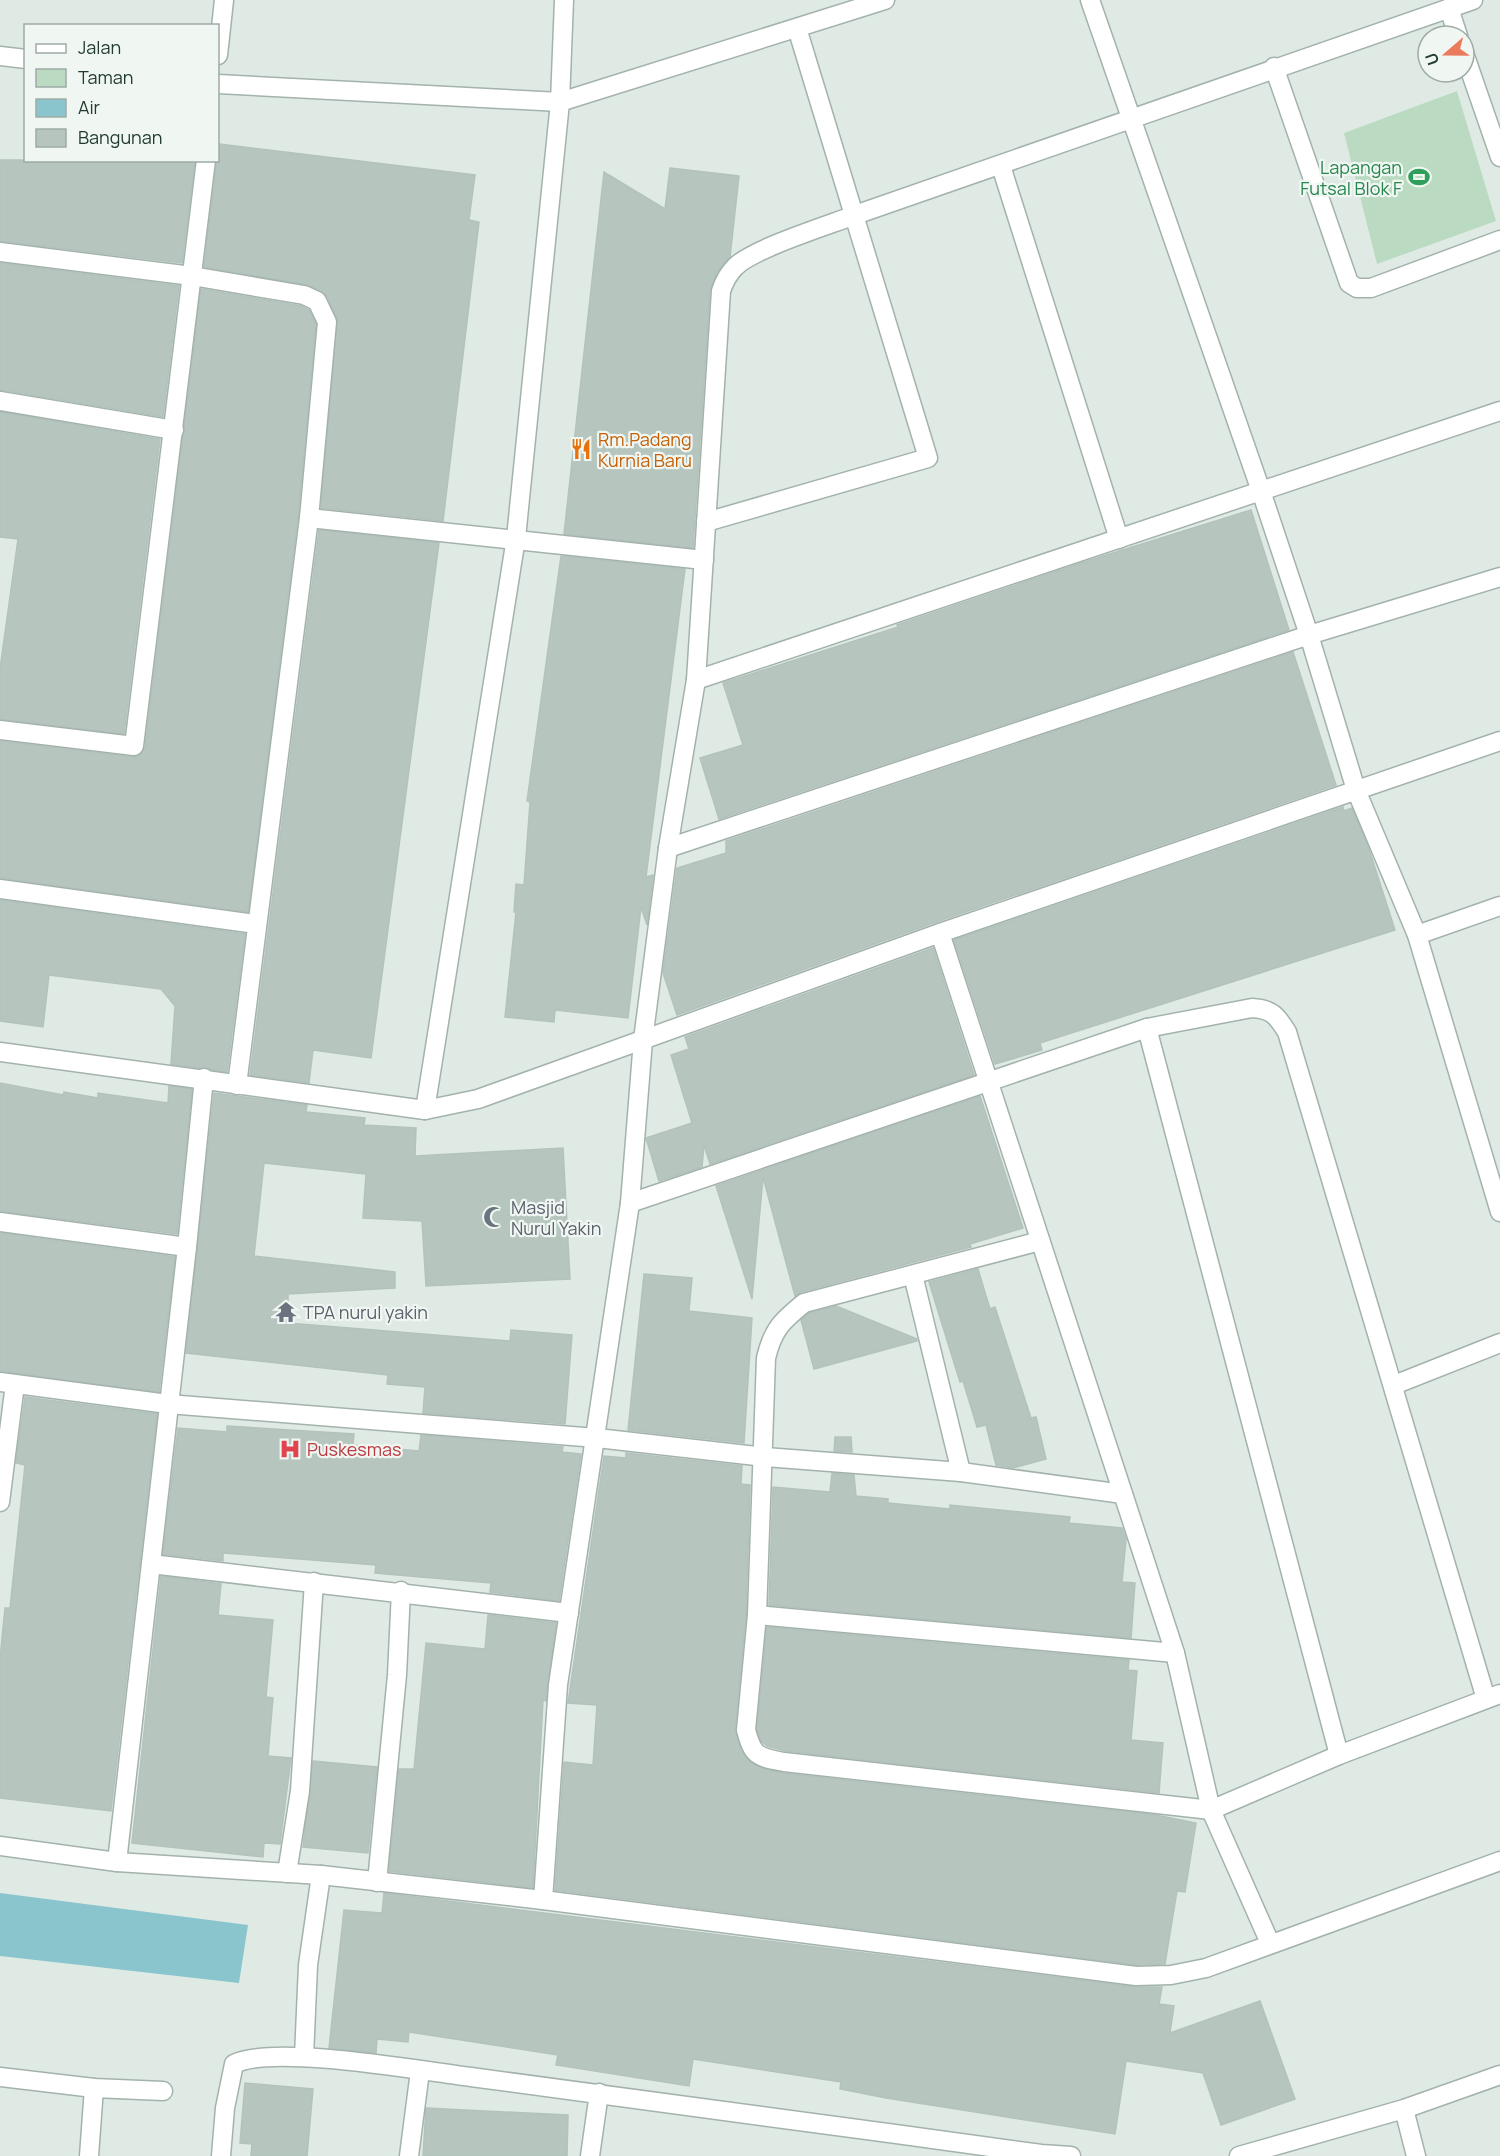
<svg xmlns="http://www.w3.org/2000/svg" width="1500" height="2156" viewBox="0 0 1500 2156" font-family="Manrope,sans-serif">
<style>
.green{fill:#badbc1}
.water{fill:#8ac5cd}
.building{fill:#b6c5be;stroke:#b3c3bc;stroke-width:1.5}
.lines{fill:none;stroke-linecap:round;stroke-linejoin:round}
.service-casing{stroke:#a3b2ac;stroke-width:21}
.minor-casing{stroke:#a3b2ac;stroke-width:21}
.service{stroke:#fff;stroke-width:18}
.minor{stroke:#fff;stroke-width:18}
.labels{text-anchor:middle;dominant-baseline:central;stroke-width:4.5;stroke-linejoin:round;paint-order:stroke}
.leisure-label{font-size:18px;fill:#27864d;stroke:#f0f7f3;text-anchor:end}
.food-label{font-size:18px;fill:#c56008;stroke:#f0f7f3;text-anchor:start}
.worship-label{font-size:18px;fill:#5b616d;stroke:#f0f7f3;text-anchor:start}
.health-label{font-size:18px;fill:#be3a42;stroke:#f0f7f3;text-anchor:start}
</style>
<rect width="100%" height="100%" fill="#e0eae5"/>
<polygon class="green" points="1457,91 1496,221 1377,264 1344,133"/>
<polygon class="water" points="0,1893 248,1925 239,1983 0,1956"/>
<g class="building">
<polygon points="219,144 475,175 469,220 479,222 443,521 321,508 337,318 327,296 309,285 204,267"/>
<polygon points="0,160 195,160 182,263 0,241"/>
<polygon points="670,168 739,176 730,257 717,272 710,290 693,548 564,534 604,172 665,209"/>
<polygon points="0,263 179,286 163,417 0,390"/>
<polygon points="201,289 301,306 309,310 316,324 298,517 248,912 0,878 0,741 133,757 139,756 145,748"/>
<polygon points="0,412 160,439 124,734 0,719 0,669 18,539 0,537"/>
<polygon points="1251,510 1289,630 719,819 700,758 743,745 723,683 898,627 897,625 1081,563"/>
<polygon points="319,530 439,543 371,1058 313,1050 309,1083 250,1075"/>
<polygon points="561,556 685,569 646,877 653,875 647,925 641,907 628,1018 555,1010 554,1022 505,1017 516,912 514,912 516,884 524,885 530,802 527,801"/>
<polygon points="1293,652 1336,785 936,922 677,1015 663,973 677,868 726,853 726,841"/>
<polygon points="1343,807 1344,811 1352,808 1368,846 1395,930 1040,1043 1042,1050 995,1064 954,940"/>
<polygon points="0,900 245,934 227,1072 171,1064 175,1006 161,989 49,975 43,1027 0,1021"/>
<polygon points="933,948 974,1075 710,1164 704,1145 702,1167 659,1181 646,1138 692,1123 671,1055 689,1049 685,1037"/>
<polygon points="0,1083 63,1095 64,1092 98,1098 98,1093 168,1103 169,1086 192,1089 177,1234 0,1211"/>
<polygon points="214,1093 307,1105 306,1112 365,1118 364,1125 416,1128 415,1156 563,1148 570,1279 426,1286 422,1221 363,1218 366,1174 264,1163 254,1256 395,1272 395,1288 288,1294 288,1323 510,1341 511,1330 572,1335 565,1424 423,1413 425,1387 387,1384 388,1375 186,1353"/>
<polygon points="980,1096 1023,1228 970,1244 971,1247 801,1292 795,1296 763,1177 752,1299 716,1186"/>
<polygon points="0,1233 175,1257 159,1392 0,1371"/>
<polygon points="978,1269 990,1309 995,1307 1031,1418 1036,1417 1046,1459 1013,1468 996,1465 986,1425 977,1427 963,1381 960,1382 929,1282"/>
<polygon points="644,1274 692,1278 689,1311 752,1318 744,1443 628,1430"/>
<polygon points="836,1306 917,1339 917,1341 814,1369 801,1320 809,1313"/>
<polygon points="25,1397 157,1414 111,1811 0,1798 0,1659 5,1608 10,1608 25,1465 16,1463"/>
<polygon points="227,1426 354,1434 353,1445 419,1451 421,1435 563,1447 562,1452 581,1454 559,1601 490,1592 491,1583 375,1573 376,1565 223,1553 223,1561 163,1554 178,1428 227,1432"/>
<polygon points="835,1437 851,1437 852,1452 834,1451"/>
<polygon points="626,1453 742,1466 741,1484 750,1485 746,1614 735,1729 741,1750 750,1762 765,1769 783,1773 1156,1815 1196,1823 1185,1892 1177,1891 1165,1964 1137,1965 555,1890 564,1762 593,1765 597,1705 568,1703 604,1456 626,1458"/>
<polygon points="832,1473 854,1475 856,1496 888,1499 888,1503 950,1509 950,1505 1070,1517 1069,1523 1122,1528 1126,1539 1122,1582 1135,1583 1131,1638 769,1605 773,1487 830,1492"/>
<polygon points="161,1576 221,1584 218,1615 273,1620 266,1697 273,1698 268,1756 291,1758 280,1844 264,1843 263,1857 132,1843"/>
<polygon points="488,1615 556,1623 546,1701 543,1700 533,1888 389,1871 399,1769 414,1769 426,1643 485,1649"/>
<polygon points="767,1627 1129,1660 1128,1670 1137,1671 1131,1740 1163,1743 1159,1793 786,1751 767,1746 761,1741 757,1729"/>
<polygon points="313,1761 377,1767 368,1853 303,1847"/>
<polygon points="384,1893 1135,1987 1162,1987 1159,2004 1174,2006 1170,2033 1260,2001 1295,2099 1221,2125 1203,2073 1126,2061 1115,2134 886,2098 840,2089 841,2082 693,2059 689,2086 556,2065 558,2055 409,2032 408,2042 377,2039 376,2053 329,2048 344,1910 382,1913"/>
<polygon points="245,2083 313,2089 307,2156 251,2156 252,2144 240,2143"/>
<polygon points="426,2108 568,2115 567,2156 423,2156"/>
</g>
<g class="lines">
<defs>
<g id="service">
<polyline points="218,55 224,0"/>
<polyline points="309,518 704,560"/>
</g>
<g id="minor">
<polyline points="1090,0 1261,491 1309,635 1356,790 1417,935 1500,1212"/>
<polyline points="1449,8 1458,36"/>
<polyline points="1464,53 1500,157"/>
<polyline points="0,56 26,59"/>
<polyline points="1274,67 1349,283 1357,288 1371,288 1500,240"/>
<polyline points="218,84 560,102 885,0"/>
<polyline points="1001,166 1119,539"/>
<polyline points="0,252 192,276 304,295 317,301 327,322 309,518 237,1085"/>
<polyline points="0,401 174,430"/>
<polyline points="706,522 928,458 797,28"/>
<polyline points="696,680 1500,411"/>
<polyline points="0,730 134,746 206,160"/>
<polyline points="668,848 1309,635 1500,577"/>
<polyline points="0,889 256,924"/>
<polyline points="940,933 1175,1653 1211,1810 1270,1943"/>
<polyline points="1417,935 1500,906"/>
<polyline points="1147,1028 1339,1755"/>
<polyline points="0,1052 425,1110 478,1099 940,933 1500,741"/>
<polyline points="425,1110 516,538 560,102 564,0"/>
<path d="M630 1203 1147 1028 1252 1008C1272 1009 1277 1016 1287 1032L1486 1699"/>
<polyline points="0,1222 187,1247"/>
<path d="M1040 1241 804 1303C782 1321 773 1329 766 1358L757 1615 746 1730C753 1757 758 1757 784 1762L1211 1810 1339 1755 1500 1694"/>
<polyline points="913,1275 961,1472"/>
<polyline points="0,1382 168,1404 597,1438 765,1457 961,1472 1123,1494"/>
<polyline points="1394,1385 1500,1343"/>
<polyline points="0,1502 15,1384"/>
<polyline points="151,1564 569,1613"/>
<polyline points="757,1615 1175,1653"/>
<polyline points="0,1846 117,1862 321,1875 543,1900 1136,1976 1171,1975 1206,1968 1500,1861"/>
<polyline points="117,1862 187,1247 204,1078"/>
<polyline points="287,1873 300,1791 314,1582"/>
<polyline points="377,1882 397,1675 401,1591"/>
<path d="M543 1900 558 1685 630 1203 643 1040 668 848 696 680 721 291C724 282 728 274 735 267 752 249 829 225 855 215L1473 0"/>
<polyline points="304,2057 308,1965 321,1875"/>
<polyline points="0,2077 94,2088 163,2091"/>
<polyline points="1404,2109 1416,2156"/>
<polyline points="89,2156 94,2088"/>
<path d="M221 2156 225 2108 234 2064C272 2044 422 2071 471 2077 661 2101 851 2128 1041 2154L1071 2156"/>
<polyline points="409,2156 420,2071"/>
<polyline points="590,2156 599,2093"/>
<polyline points="1239,2156 1404,2109 1500,2075"/>
</g>
</defs>
<use href="#service" class="service-casing"/>
<use href="#minor" class="minor-casing"/>
<use href="#service" class="service"/>
<use href="#minor" class="minor"/>
</g>
<defs>
<symbol id="stadium-bare" viewBox="-9 -9 18 18"><path d="M0-5a6.5 5 0 1 0 0 10a6.5 5 0 1 0 0-10ZM-3.5-1.8h7v3.6h-7Z" fill="#2e9e5b" stroke="#f0f7f3" stroke-width="2.5" paint-order="stroke"/></symbol>
<symbol id="restaurant-bare" viewBox="-9 -9 18 18"><path d="M-5-6h1v4h1v-4h1v4h1v-4h1v5L-1.5 .5V6h-2V.5L-5-1ZM5-6V6H3V1.5H1.5Q1.5-4 5-6Z" fill="#e8710a" stroke="#f0f7f3" stroke-width="2.5" paint-order="stroke"/></symbol>
<symbol id="mosque-bare" viewBox="-9 -9 18 18"><path d="M3.5-4.9A6 6 0 1 0 3.5 4.9A5 5 0 1 1 3.5-4.9Z" fill="#6b7280" stroke="#f0f7f3" stroke-width="2.5" paint-order="stroke"/></symbol>
<symbol id="temple-bare" viewBox="-9 -9 18 18"><path d="M0-6L5-2H3V0L6.5 2.5H4V6H1.5V3h-3V6H-4V2.5H-6.5L-3 0V-2H-5Z" fill="#6b7280" stroke="#f0f7f3" stroke-width="2.5" paint-order="stroke"/></symbol>
<symbol id="hospital-bare" viewBox="-9 -9 18 18"><path d="M-5-5h3v3.5h4V-5h3V5h-3V1.5h-4V5h-3Z" fill="#e0444e" stroke="#f0f7f3" stroke-width="2.5" paint-order="stroke"/></symbol>
</defs>
<g fill-rule="evenodd">
<use href="#stadium-bare" x="1404" y="162" width="30" height="30"/>
<use href="#restaurant-bare" x="566" y="434" width="30" height="30"/>
<use href="#mosque-bare" x="479" y="1202" width="30" height="30"/>
<use href="#temple-bare" x="271" y="1297" width="30" height="30"/>
<use href="#hospital-bare" x="275" y="1434" width="30" height="30"/>
</g>
<g class="labels">
<g class="leisure-label">
<text x="1402" y="167">Lapangan<tspan x="1402" dy="21">Futsal Blok F</tspan></text>
</g>
<g class="food-label">
<text x="598" y="439">Rm.Padang<tspan x="598" dy="21">Kurnia Baru</tspan></text>
</g>
<g class="worship-label">
<text x="511" y="1207">Masjid<tspan x="511" dy="21">Nurul Yakin</tspan></text>
<text x="303" y="1312">TPA nurul yakin</text>
</g>
<g class="health-label">
<text x="307" y="1449">Puskesmas</text>
</g>
</g>
<rect x="24" y="24" width="195" height="138" fill="#f0f7f3" stroke="#9eaba6" stroke-width="1.5"/>
<rect x="36" y="44" width="30" height="9" fill="#ffffff" stroke="#9eaba6" stroke-width="1.5"/>
<text x="78" y="54" font-size="18" fill="#223a32">Jalan</text>
<rect x="36" y="69" width="30" height="18" fill="#badbc1" stroke="#9eaba6" stroke-width="1.5"/>
<text x="78" y="84" font-size="18" fill="#223a32">Taman</text>
<rect x="36" y="99" width="30" height="18" fill="#8ac5cd" stroke="#9eaba6" stroke-width="1.5"/>
<text x="78" y="114" font-size="18" fill="#223a32">Air</text>
<rect x="36" y="129" width="30" height="18" fill="#b6c5be" stroke="#9eaba6" stroke-width="1.5"/>
<text x="78" y="144" font-size="18" fill="#223a32">Bangunan</text>
<g transform="translate(1446 54) rotate(250)"><circle r="28" fill="#f0f7f3" stroke="#9eaba6" stroke-width="1.5"/>
<path d="M0-4.5L10 22L0 15L-10 22Z" fill="#eb7b5d"/>
<text y="-9" font-size="16" font-weight="bold" text-anchor="middle" fill="#223a32">U</text>
</g>
</svg>
